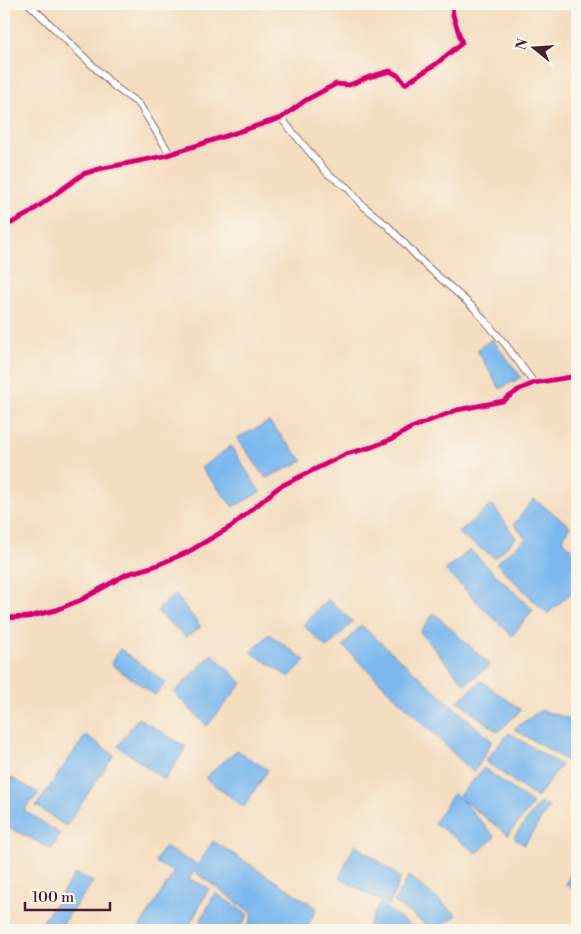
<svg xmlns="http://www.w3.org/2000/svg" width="581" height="934" viewBox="0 0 581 934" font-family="'Libre Bodoni',serif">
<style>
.water{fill:#7bb8ee;stroke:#626c8c}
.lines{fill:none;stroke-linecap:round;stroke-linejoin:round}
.minor-casing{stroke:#86625f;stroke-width:8}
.minor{stroke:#fff;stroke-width:6}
.cycleway-casing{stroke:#fbf7ec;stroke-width:8}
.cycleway{stroke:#d6006c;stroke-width:5}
</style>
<rect width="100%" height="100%" fill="#fbf7ec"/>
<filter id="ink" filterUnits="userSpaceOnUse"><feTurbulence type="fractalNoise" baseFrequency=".02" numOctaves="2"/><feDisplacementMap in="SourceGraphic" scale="10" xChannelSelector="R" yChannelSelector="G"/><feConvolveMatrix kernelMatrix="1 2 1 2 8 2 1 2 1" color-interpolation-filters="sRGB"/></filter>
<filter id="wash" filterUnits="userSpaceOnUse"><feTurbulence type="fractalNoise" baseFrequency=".0096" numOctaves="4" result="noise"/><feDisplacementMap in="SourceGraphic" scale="20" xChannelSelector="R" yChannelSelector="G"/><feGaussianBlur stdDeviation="1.12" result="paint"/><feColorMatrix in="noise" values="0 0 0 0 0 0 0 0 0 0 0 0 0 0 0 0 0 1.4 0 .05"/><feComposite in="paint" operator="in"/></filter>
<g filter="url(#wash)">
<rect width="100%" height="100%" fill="#f4ddc0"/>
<g class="water">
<polygon points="492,339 521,377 500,389 477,350"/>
<polygon points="269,422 303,461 266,478 237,438"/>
<polygon points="231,446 260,492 233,507 201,468"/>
<polygon points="534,499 570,526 562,539 577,555 577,588 547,614 496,563 526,539 514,524"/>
<polygon points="492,504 516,538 495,558 458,533"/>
<polygon points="470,550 533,610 512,636 445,570"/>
<polygon points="175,594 201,627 186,637 157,611"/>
<polygon points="328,599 353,622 327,648 303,625"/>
<polygon points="434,613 490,665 465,684 420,632"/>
<polygon points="361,625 492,741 474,773 343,646"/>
<polygon points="269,634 305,660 289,677 251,652"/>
<polygon points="120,649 166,683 155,695 111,664"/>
<polygon points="212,654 242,683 207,726 174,693"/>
<polygon points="481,681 521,710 498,732 458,701"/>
<polygon points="541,710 577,721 577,749 569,762 514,729"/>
<polygon points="138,718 186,747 165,780 118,746"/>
<polygon points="509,733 561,765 537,798 485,761"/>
<polygon points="86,735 114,755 66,826 36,806"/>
<polygon points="237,750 268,770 244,807 205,778"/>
<polygon points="484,768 533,804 508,835 461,799 495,837 477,853 434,823 454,793 458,797"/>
<polygon points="4,774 39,793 24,810 60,834 52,849 4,825"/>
<polygon points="540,803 549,807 524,845 514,837"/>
<polygon points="213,841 317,908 305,930 246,930 253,914 194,871 189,879 209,888 187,930 138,930 174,872 155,862 164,847 198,865"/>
<polygon points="355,844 401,878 389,905 339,878"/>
<polygon points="577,859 577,890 566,884"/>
<polygon points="75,874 93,882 58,930 37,930"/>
<polygon points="409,876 457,915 437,930 434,930 394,902"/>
<polygon points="215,893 248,915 238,930 196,930"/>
<polygon points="380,903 416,930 366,930"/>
</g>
</g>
<g filter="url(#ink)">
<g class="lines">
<defs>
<g id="minor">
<polyline points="29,4 115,87 139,104 170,154"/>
<polyline points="281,118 328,174 348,188 361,204 388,226 423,263 473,307 506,345 534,383"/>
<polyline points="4,227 28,214 83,174 99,169 164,156 281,118 306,100 336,84 349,85 369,77 390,71 399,76 405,84 436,64 462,43 453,15 452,4"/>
<polyline points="4,618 28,617 56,610 81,600 127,574 155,566 188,552 232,526 279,487 346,454 372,447 392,439 411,428 457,410 503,401 520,389 534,383 577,376"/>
</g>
</defs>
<use href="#minor" class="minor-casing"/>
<use href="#minor" class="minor"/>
<defs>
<g id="cycleway">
<polyline points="4,227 28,214 83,174 99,169 164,156 281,118 306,100 336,84 349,85 369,77 390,71 399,76 405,84 436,64 462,43 453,15 452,4"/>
<polyline points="4,618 28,617 56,610 81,600 127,574 155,566 188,552 232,526 279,487 346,454 372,447 392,439 411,428 457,410 503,401 520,389 534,383 577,376"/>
</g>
</defs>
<use href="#cycleway" class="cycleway-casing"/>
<use href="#cycleway" class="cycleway"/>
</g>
</g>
<rect width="581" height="934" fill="none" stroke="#fbf7ec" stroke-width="20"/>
<g transform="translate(534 48) rotate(287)" stroke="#fbf7ec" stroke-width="4" paint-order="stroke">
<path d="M0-4L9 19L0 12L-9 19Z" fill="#4a1f2b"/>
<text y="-8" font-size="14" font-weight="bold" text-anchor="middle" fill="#4a1f2b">N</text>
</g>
<path d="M25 902v8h85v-8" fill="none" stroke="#4a1f2b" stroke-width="2.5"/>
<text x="32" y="902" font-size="15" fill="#4a1f2b" stroke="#fbf7ec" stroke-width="4" paint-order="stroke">100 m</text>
</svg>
